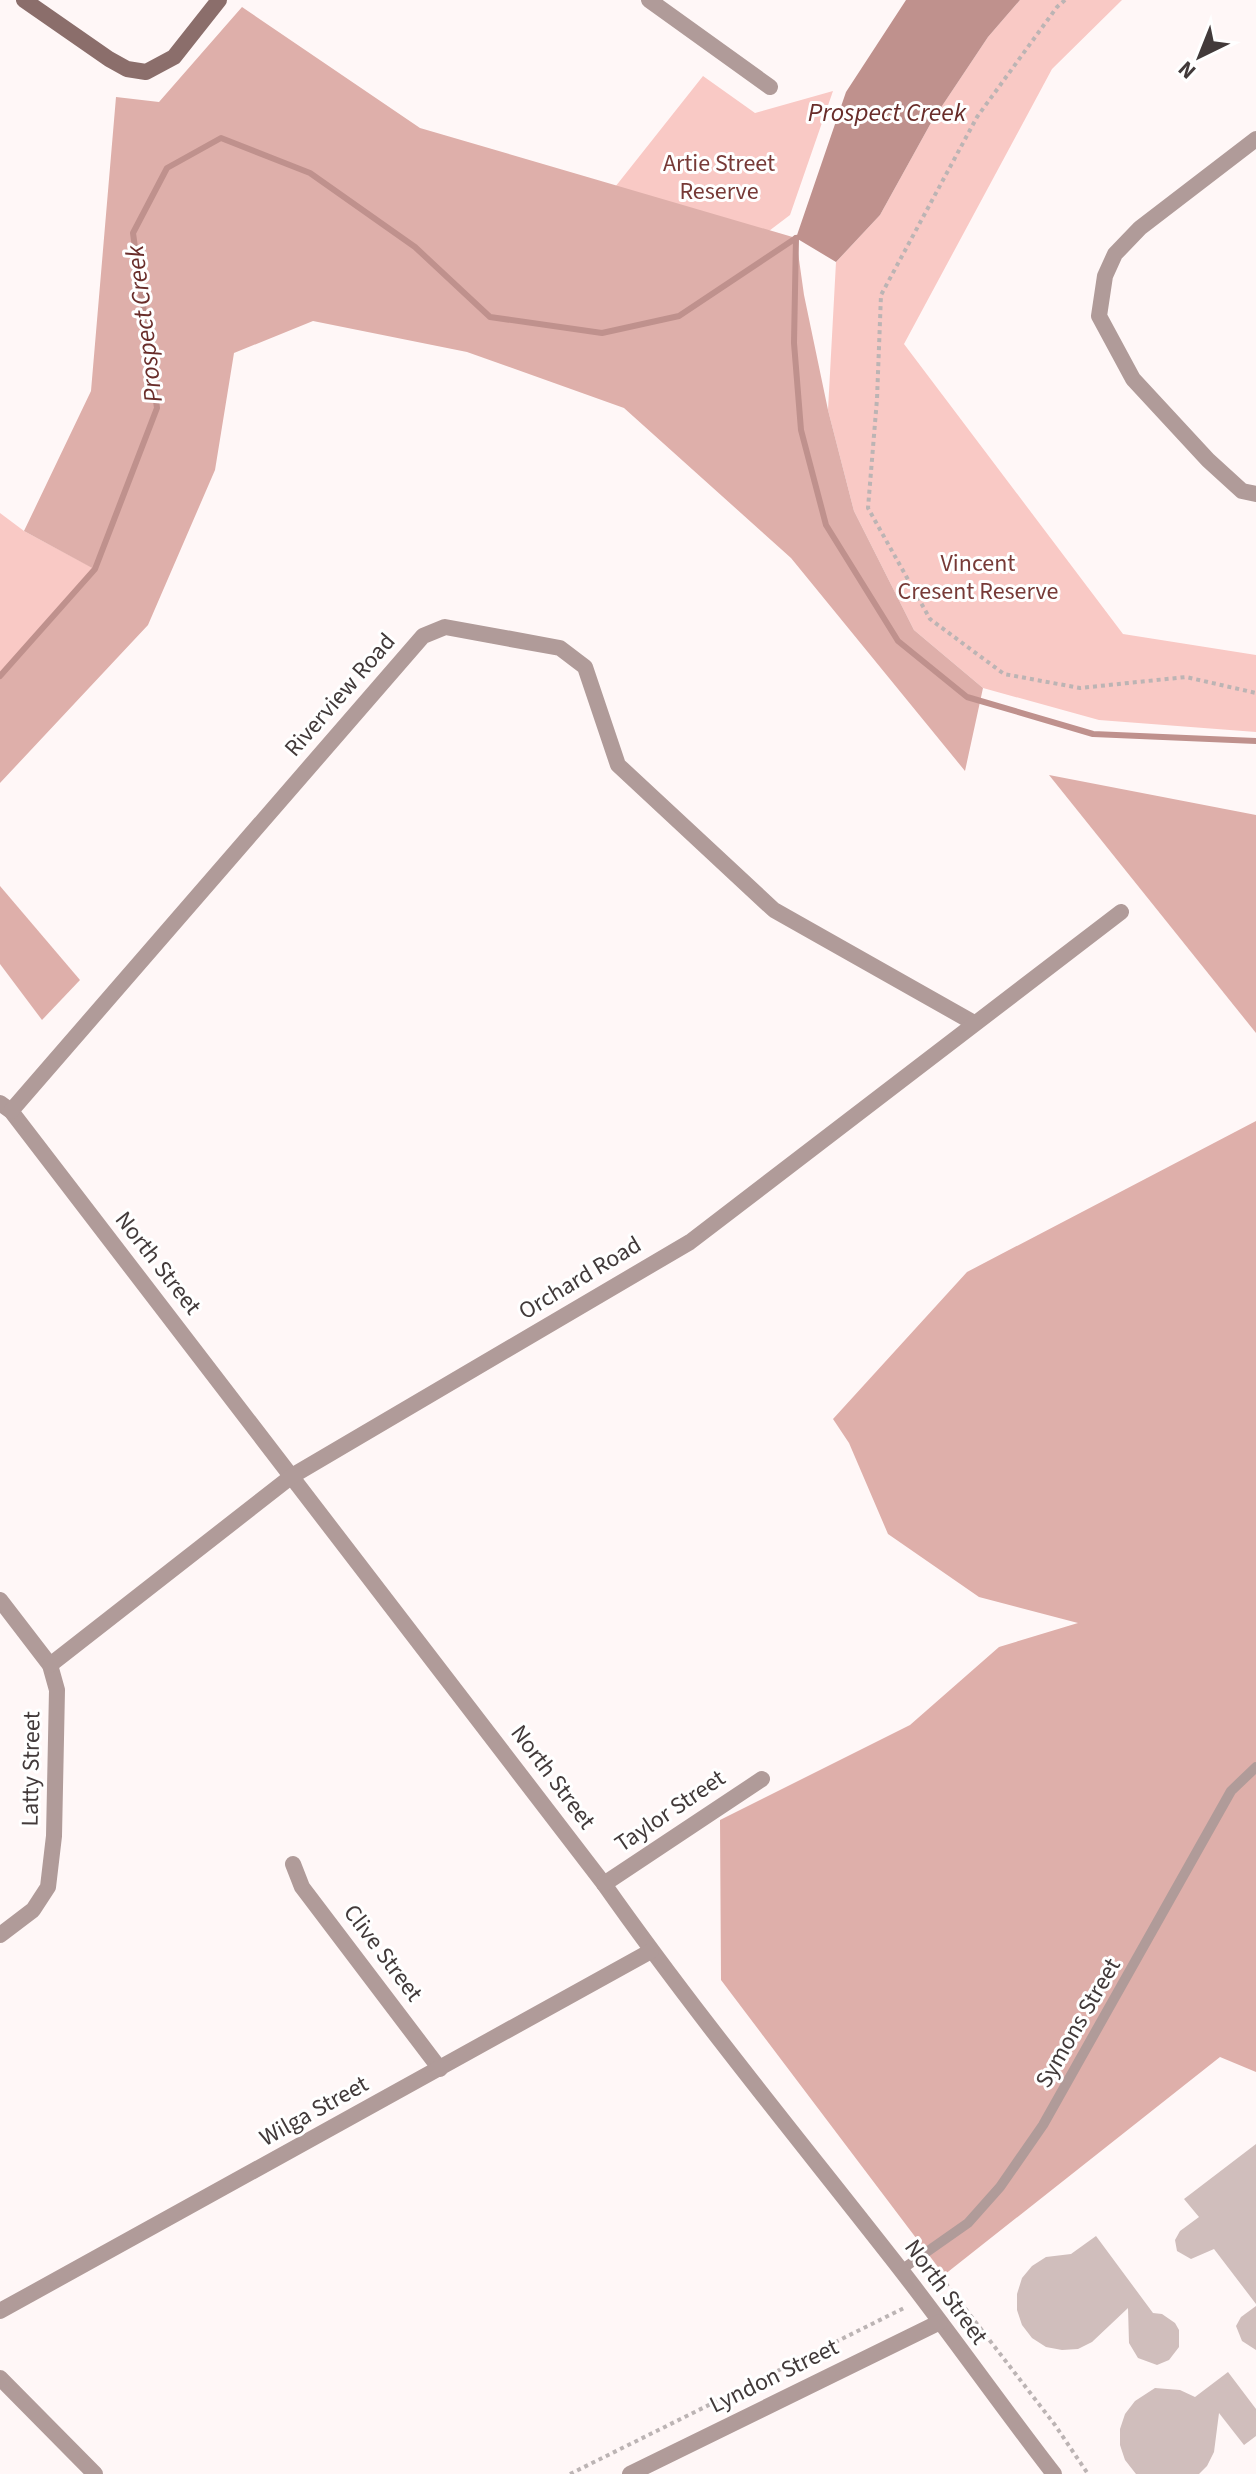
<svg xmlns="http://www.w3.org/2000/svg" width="1256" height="2474" viewBox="0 0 1256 2474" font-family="'Source Sans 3',sans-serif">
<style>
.green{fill:#f9c9c5}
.forest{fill:#deafaa}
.water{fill:#bf918d}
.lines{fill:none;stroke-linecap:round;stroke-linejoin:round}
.stream{stroke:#bf918d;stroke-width:6}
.building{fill:#d0bebc}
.path{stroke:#bcb4b4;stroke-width:4;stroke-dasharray:4 4;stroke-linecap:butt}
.lane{stroke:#b09b99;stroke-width:10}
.street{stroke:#b09b99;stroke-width:16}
.secondary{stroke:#8b6e6b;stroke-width:16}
.labels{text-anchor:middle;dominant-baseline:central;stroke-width:6;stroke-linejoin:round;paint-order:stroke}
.park-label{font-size:24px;fill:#773a37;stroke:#fff}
.street-label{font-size:24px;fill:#423a3a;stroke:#fff}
.water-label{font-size:26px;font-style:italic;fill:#692d2a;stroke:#fff}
</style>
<rect width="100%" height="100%" fill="#fff7f7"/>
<g class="green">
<polygon points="1020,0 1122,0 1052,69 904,344 1123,634 1256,655 1256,732 1099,720 983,688 914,630 854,511 828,410 836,262 880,215 932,121 988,37"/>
<polygon points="703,76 755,113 833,91 790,215 704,280 539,283"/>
<polygon points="0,513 24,531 95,569 0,676"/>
</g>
<g class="forest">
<polygon points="242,7 420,128 796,238 804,295 828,410 854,511 914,630 983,688 965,771 791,558 624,408 467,352 313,321 234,353 215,470 148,625 0,783 0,676 94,569 24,531 91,391 116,97 159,102"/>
<polygon points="1049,775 1256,815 1256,1033"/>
<polygon points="0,886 80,980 42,1020 0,964"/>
<polygon points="1256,1121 1256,2072 1220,2057 944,2275 721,1980 720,1820 910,1725 999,1647 1078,1623 979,1597 888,1534 849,1443 833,1419 967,1272"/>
</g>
<polygon class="water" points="906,0 1020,0 988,37 932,121 880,215 836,262 796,238 846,92"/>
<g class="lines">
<g class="stream">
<polyline points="796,238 794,343 801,430 826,525 898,641 967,697 1093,734 1256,741"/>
<polyline points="0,676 95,569 157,408 133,233 167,168 221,138 310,173 415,247 490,317 602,333 679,316 796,238"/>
</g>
</g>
<g class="building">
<polygon points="1256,2144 1256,2304 1214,2249 1191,2259 1177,2251 1175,2240 1180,2231 1199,2217 1184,2199"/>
<polygon points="1096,2236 1153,2313 1162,2314 1175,2323 1179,2330 1179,2347 1169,2360 1157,2365 1138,2358 1129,2343 1128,2308 1092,2342 1078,2349 1062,2350 1046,2347 1032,2338 1022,2325 1017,2310 1017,2294 1022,2278 1032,2266 1046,2257 1071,2254"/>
<polygon points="1256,2306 1256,2350 1242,2341 1236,2326 1241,2317"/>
<polygon points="1228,2372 1256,2409 1256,2436 1244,2445 1219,2413 1214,2452 1207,2466 1199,2474 1136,2474 1125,2460 1120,2445 1120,2429 1125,2414 1135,2401 1155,2388 1180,2390 1195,2397"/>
</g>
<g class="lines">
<g class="path">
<polyline points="1065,0 1057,7 977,117 881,295 877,399 868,508 930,619 1004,674 1080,688 1186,677 1256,693"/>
<polyline points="938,2290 947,2285 1055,2425 1088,2474"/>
<polyline points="570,2474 906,2307"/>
</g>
<polyline class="lane" points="901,2270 968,2223 1000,2187 1043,2125 1231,1791 1256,1767"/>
<g class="street">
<polyline points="649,0 770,87"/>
<polyline points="1256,139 1140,228 1115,254 1105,276 1099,316 1133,379 1208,460 1242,491 1256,494"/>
<path d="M0 1103 11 1111 604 1884C697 2016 801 2142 901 2270 953 2337 1002 2407 1054 2474"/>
<polyline points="11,1111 423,636 445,627 560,648 585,667 618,765 774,910 974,1023"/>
<polyline points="0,1600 50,1665 57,1690 54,1836 48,1887 33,1910 0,1935"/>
<polyline points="50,1665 292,1476 690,1242 1121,912"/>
<polyline points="293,1864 302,1887 440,2069"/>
<polyline points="604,1884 762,1779"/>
<polyline points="0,2311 651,1951"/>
<polyline points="0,2378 95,2474"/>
<polyline points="630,2474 940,2322"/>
</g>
<polyline class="secondary" points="24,0 109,59 127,69 146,72 174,57 219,0"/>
</g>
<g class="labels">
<g class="park-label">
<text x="719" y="163">Artie Street<tspan x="719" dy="28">Reserve</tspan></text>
<text x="978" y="563">Vincent<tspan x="978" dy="28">Cresent Reserve</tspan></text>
</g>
<g class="street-label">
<text transform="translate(340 695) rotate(-49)">Riverview Road</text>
<text transform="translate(158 1263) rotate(52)">North Street</text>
<text transform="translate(580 1278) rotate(-31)">Orchard Road</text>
<text transform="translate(31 1769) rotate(-89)">Latty Street</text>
<text transform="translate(553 1777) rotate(53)">North Street</text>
<text transform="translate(670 1811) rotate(-34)">Taylor Street</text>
<text transform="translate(383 1953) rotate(53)">Clive Street</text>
<text transform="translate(1078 2023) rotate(-60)">Symons Street</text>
<text transform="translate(314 2111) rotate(-29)">Wilga Street</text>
<text transform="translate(946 2292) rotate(54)">North Street</text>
<text transform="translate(774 2376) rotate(-26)">Lyndon Street</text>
</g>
<g class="water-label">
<text x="887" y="112">Prospect Creek</text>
<text transform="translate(144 324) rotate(-97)">Prospect Creek</text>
</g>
</g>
<g transform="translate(1200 56) rotate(223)" stroke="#ffffff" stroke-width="6" paint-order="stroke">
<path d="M0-6L14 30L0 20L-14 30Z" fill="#423a3a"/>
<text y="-12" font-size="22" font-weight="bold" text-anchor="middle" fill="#423a3a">N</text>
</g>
</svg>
